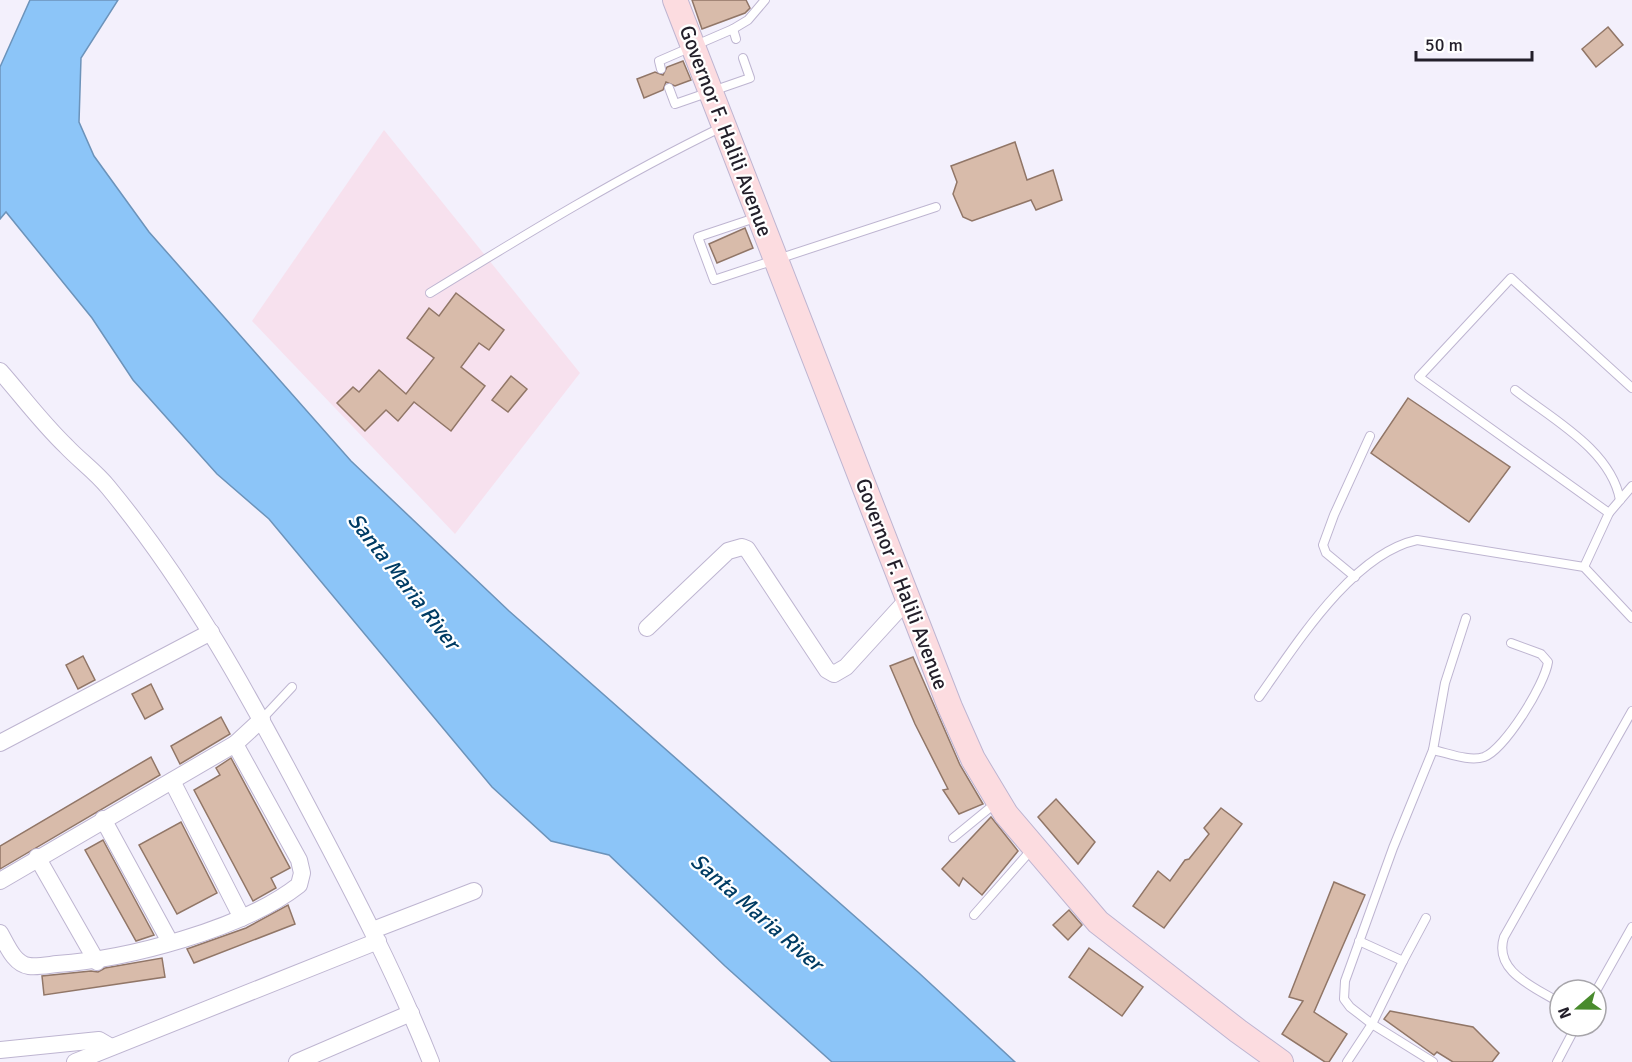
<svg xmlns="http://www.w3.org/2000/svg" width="1632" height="1062" viewBox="0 0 1632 1062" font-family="Signika,sans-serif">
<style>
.education{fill:#f7e1ee}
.water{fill:#8cc5f8;stroke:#6c93ba;stroke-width:1.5}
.building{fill:#d8bbaa;stroke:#917667;stroke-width:1.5}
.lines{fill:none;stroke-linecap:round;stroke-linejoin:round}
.service-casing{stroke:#beb5d1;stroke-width:10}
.minor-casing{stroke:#beb5d1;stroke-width:18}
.secondary-casing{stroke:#beb5d1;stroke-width:26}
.service{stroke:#fff;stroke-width:8}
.minor{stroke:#fff;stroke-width:16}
.secondary{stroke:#fcdce0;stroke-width:24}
.labels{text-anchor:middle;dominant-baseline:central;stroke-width:4.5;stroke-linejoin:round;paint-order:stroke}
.street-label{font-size:21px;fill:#231f2a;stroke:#fff}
.water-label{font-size:22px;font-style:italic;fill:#003c64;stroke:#fff}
</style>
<rect width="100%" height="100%" fill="#f3f0fc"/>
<polygon class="education" points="384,130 580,373 455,534 252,321"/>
<polygon class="water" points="30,0 118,0 81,58 79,122 94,156 149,232 351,461 509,611 919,973 1015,1062 832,1062 725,966 609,855 551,841 492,787 269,519 217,474 133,380 92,318 6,212 0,219 0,67"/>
<g class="building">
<polygon points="692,0 746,0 750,8 745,13 702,29"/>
<polygon points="1608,27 1623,45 1596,67 1582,49"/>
<polygon points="683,61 691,80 675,86 666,82 663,90 644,98 637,79 655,72 663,75 667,67"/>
<polygon points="1015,142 1027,180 1053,170 1062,200 1036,210 1031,200 972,221 963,217 953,194 957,182 951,166"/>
<polygon points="745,228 753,248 717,263 709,244"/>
<polygon points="456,293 504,330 489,350 479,343 461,367 485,386 451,431 414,402 398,421 386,410 365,431 337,403 353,387 359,392 379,370 406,394 434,358 407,338 429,308 439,316"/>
<polygon points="511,376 527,389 508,412 492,400"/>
<polygon points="1408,398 1510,467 1469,522 1371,453"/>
<polygon points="83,656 95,680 78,689 66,665"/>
<polygon points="913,657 960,765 983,804 959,814 943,790 948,789 915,724 890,666"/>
<polygon points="151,684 163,709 145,719 132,694"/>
<polygon points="221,717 230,734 180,764 171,746"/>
<polygon points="151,757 160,775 0,869 0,846"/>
<polygon points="231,758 290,868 271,878 276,888 253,901 194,790 220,775 216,768"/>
<polygon points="1056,799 1095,842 1078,864 1038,817"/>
<polygon points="1221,808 1242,824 1164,928 1133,906 1158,871 1170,881 1185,860 1189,859 1209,834 1204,828"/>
<polygon points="991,817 1018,851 982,895 963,878 959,886 942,869"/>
<polygon points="181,822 217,893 177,914 139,845"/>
<polygon points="103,840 154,935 136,941 85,850"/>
<polygon points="1334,882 1365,895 1314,1012 1347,1034 1329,1062 1325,1062 1282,1034 1303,1001 1289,997"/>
<polygon points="288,905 295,924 194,963 187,949 246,928"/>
<polygon points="1069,910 1082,925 1068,940 1053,925"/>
<polygon points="1089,948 1143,987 1122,1016 1069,977"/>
<polygon points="162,958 165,977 44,995 42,976 91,971 98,972 105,968"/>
<polygon points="1390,1011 1473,1027 1499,1053 1492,1062 1453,1062 1437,1052 1434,1055 1384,1019"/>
</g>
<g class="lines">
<defs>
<g id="service">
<polyline points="733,29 748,20 765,0"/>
<polyline points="661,69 659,61 733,29 736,39"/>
<polyline points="669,88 675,104 750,78 743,58"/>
<polyline points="758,217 698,237 714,280 936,207"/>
<path d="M430 293C526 234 621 176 722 127"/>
<path d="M1515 390C1552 419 1611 450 1620 500"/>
<polyline points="1609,513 1419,377 1511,278 1632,388"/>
<polyline points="1584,567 1609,513 1632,486"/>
<polyline points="1355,577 1326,553 1323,545 1334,515 1370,436"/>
<path d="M1259 697C1296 645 1352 554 1417 540L1584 567 1632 618"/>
<polyline points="262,719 292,687"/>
<path d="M1433 750C1448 753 1469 762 1484 757 1505 749 1545 684 1548 662L1541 654 1511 643"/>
<polyline points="953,838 997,802"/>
<polyline points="974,915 1033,848"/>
<polyline points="1359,941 1403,961 1372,1024 1350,1007 1344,999 1345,981 1393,848 1433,750 1445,683 1466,618"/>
<polyline points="1403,961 1426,918"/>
<polyline points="1596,991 1632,927"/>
<path d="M1560 1003C1535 987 1493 972 1504 937L1632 711"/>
<polyline points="1347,1062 1372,1024 1433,1062"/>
<polyline points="1557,1062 1576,1026"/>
</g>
<g id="minor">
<path d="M0 371C22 396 42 423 66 446 79 460 96 472 108 487 189 585 250 697 309 809 353 892 396 974 431 1062"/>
<polyline points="647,628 728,551 742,547 747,549 827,670 834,674 846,667 908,599"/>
<polyline points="0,743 211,632"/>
<polyline points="172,781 242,918"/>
<polyline points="103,819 170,942"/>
<polyline points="37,857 97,962"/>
<polyline points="0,881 235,744 262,719"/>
<polyline points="373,930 474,891"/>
<path d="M0 933C7 945 14 964 29 966 38 967 48 965 57 964 128 959 243 929 299 885L302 873 299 860 235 744"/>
<polyline points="0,1050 99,1040 111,1047"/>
<polyline points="75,1062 378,941"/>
<polyline points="297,1062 411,1013"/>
</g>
<polyline id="secondary" points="675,0 950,707 973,759 1006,814 1098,922 1238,1031 1281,1062"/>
</defs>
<use href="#service" class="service-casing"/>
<use href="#minor" class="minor-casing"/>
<use href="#secondary" class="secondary-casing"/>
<use href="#service" class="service"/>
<use href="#minor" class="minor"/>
<use href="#secondary" class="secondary"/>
</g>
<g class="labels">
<g class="street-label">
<text transform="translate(726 131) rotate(69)">Governor F. Halili Avenue</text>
<text transform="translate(902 584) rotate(69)">Governor F. Halili Avenue</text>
</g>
<g class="water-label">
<text transform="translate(404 581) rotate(52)">Santa Maria River</text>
<text transform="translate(757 912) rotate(41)">Santa Maria River</text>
</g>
</g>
<g transform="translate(1578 1008) rotate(250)"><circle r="28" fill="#ffffff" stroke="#a7a5aa" stroke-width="1.5"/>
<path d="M0-4.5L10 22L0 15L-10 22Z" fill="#498b2d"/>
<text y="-9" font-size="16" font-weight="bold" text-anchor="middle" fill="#231f2a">N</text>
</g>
<path d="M1416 51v9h116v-9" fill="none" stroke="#231f2a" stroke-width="3"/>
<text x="1425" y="51" font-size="18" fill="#231f2a" stroke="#ffffff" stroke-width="4.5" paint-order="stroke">50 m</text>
</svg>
